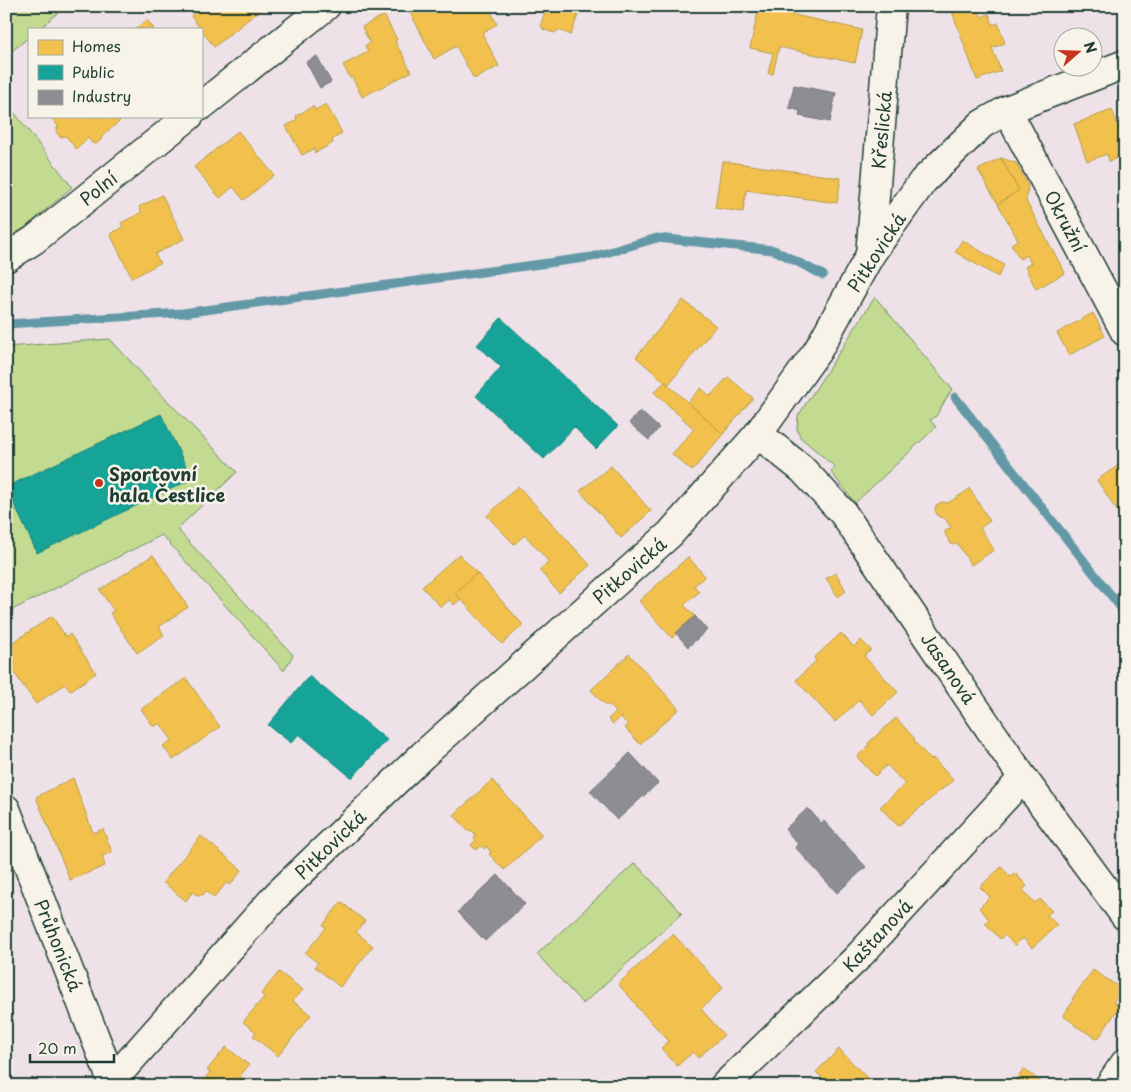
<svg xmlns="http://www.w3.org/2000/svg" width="1131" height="1092" viewBox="0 0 1131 1092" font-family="'Playpen Sans',sans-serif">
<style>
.green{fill:#c3db91;stroke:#718c62}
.homes{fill:#f2c14e;stroke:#b39946}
.public{fill:#17a398;stroke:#19847a}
.industry{fill:#8d8d92;stroke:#6c7576}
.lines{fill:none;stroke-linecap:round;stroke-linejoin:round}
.stream{stroke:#6399a6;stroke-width:9}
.street-casing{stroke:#1f3d34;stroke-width:31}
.secondary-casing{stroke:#1f3d34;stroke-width:31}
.street{stroke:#f7f3e8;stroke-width:28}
.secondary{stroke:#f7f3e8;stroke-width:28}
.poi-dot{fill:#c8321e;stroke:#f7f3e8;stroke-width:2}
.labels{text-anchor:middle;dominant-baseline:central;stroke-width:5;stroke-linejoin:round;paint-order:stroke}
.street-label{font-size:18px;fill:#1f3d34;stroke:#f7f3e8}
.poi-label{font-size:18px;font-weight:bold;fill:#1f3d34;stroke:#f7f3e8;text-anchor:start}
</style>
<rect width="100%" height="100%" fill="#eee2e8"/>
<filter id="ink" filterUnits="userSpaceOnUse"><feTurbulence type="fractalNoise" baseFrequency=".02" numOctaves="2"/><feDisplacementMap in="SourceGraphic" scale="10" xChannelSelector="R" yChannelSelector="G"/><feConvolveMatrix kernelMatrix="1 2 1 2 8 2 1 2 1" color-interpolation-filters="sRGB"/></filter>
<g filter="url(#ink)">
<g class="green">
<polygon points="6,6 66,6 39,29 29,29 29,37 6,56"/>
<polygon points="6,102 72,187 26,227 6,239"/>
<polygon points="875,297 952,389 936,416 930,420 936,427 855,503 831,472 835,467 800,437 797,429 798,416"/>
<polygon points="110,339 153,386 237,472 177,529 293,655 284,671 162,535 6,613 6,347"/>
<polygon points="635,863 682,913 583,1004 537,954"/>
</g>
<g class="homes">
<polygon points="204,6 257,6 260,10 214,47 191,16"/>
<polygon points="407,6 488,6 497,24 482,33 499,66 474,79 456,46 434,59"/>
<polygon points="549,6 581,6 571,35 559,30 554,33 543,29 541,24 544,14 549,11"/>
<polygon points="950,6 977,6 981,17 989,14 993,25 998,23 1005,43 992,48 1001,71 977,80"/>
<polygon points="759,7 862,30 855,63 779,47 773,74 768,73 773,53 750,48"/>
<polygon points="384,15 397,40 395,41 400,52 401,51 411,72 362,97 352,77 350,78 343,65 368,52 365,46 370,43 362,27"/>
<polygon points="147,20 154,29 135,29"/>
<polygon points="326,104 342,133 332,140 333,143 315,153 314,149 302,155 286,126 297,120 296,116 313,106 315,110"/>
<polygon points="1112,110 1125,144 1125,155 1109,161 1107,154 1087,161 1074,124"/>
<polygon points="50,116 116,116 120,121 102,136 101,140 96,144 92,143 88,138 76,149 66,136 60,137 56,132 58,126"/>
<polygon points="238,131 274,175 244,200 233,187 220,198 194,167"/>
<polygon points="1001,158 1019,190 998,204 978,170"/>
<polygon points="1001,158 1016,163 1028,185 1026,201 1065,273 1036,289 1025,267 1031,263 1026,255 1020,259 1011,244 1018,240 998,204 1019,190"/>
<polygon points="722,161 841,178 837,203 746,190 743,212 715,208"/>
<polygon points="162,195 184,239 155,254 160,263 132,278 110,234 123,227 121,223 142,212 139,207"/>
<polygon points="962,240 1004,265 998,277 955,252"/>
<polygon points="683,300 716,326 668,385 636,357"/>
<polygon points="1093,313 1105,336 1069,355 1057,333"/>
<polygon points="728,377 753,398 723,434 687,403 701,388 710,396"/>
<polygon points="665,382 723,434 692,471 672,454 694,429 654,392"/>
<polygon points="1125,461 1125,523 1097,480"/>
<polygon points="611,466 651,511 621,538 580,491"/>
<polygon points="518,486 590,565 559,593 539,570 549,562 525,535 514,544 487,516"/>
<polygon points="969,488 990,521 980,528 994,550 971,565 957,543 954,545 951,544 945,534 945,531 951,528 945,518 939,517 935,511 936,505 942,502 948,503 968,490"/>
<polygon points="459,554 477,573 455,593 461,599 454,605 449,600 441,607 422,587"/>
<polygon points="153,555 188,607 159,627 164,635 137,653 110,613 114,611 100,590"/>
<polygon points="688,557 705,576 694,586 699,592 684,605 695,616 672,638 639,601"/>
<polygon points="477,573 523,625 502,644 455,593"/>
<polygon points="836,573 846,591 838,597 826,578"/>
<polygon points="52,616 66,637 70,634 96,673 70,691 65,684 36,704 6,661 6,647"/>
<polygon points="841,633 854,647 861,640 871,650 864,656 898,692 873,715 859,700 835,722 796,680 816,661 814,658"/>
<polygon points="629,654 679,709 640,744 625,728 628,725 621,717 613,724 608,719 616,712 608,704 606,706 591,690"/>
<polygon points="186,678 220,727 173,760 163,746 172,740 160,723 154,727 141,709"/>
<polygon points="896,718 915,739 914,741 931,760 933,758 953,780 898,826 880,807 905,784 887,765 875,776 857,757 869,745 868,743"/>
<polygon points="73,778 93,833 103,829 112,852 102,856 105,866 70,880 36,797"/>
<polygon points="492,780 542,835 504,870 489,854 491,852 486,846 484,849 481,846 476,850 471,845 476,840 474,838 476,835 471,830 469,832 454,815"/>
<polygon points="201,836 242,870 230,885 227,882 214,898 206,891 203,895 197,895 192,892 186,901 163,882"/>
<polygon points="1001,867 1011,877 1015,873 1027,886 1023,890 1035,903 1040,899 1052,911 1047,915 1057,925 1032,948 1023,938 1015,946 1005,935 1000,939 985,923 989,919 979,908 990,897 980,887"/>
<polygon points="341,902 365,921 356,932 373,946 340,987 315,967 318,963 305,953 326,928 323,925"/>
<polygon points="673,934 723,988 701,1009 724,1035 698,1058 693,1052 677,1066 661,1048 669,1041 636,1006 637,1005 618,984"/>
<polygon points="1093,970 1122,989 1113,1002 1120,1006 1098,1039 1074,1025 1075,1024 1063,1016 1074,1000 1072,999"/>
<polygon points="279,972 303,990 293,1001 311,1015 278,1056 253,1036 256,1032 243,1022 264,997 261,994"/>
<polygon points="226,1047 249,1065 240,1076 252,1086 199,1086 210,1072 207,1070"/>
<polygon points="839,1049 875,1086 830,1086 816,1072"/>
<polygon points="1024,1069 1046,1086 1012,1086"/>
</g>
<g class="public">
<polygon points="501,318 618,426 596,449 574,427 544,459 476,396 501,367 477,345"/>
<polygon points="161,414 192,479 37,553 6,487"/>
<polygon points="309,676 387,740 352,778 299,734 291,743 268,725"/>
</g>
<g class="industry">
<polygon points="317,56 331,82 320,88 306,62"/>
<polygon points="794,85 836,93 830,122 799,116 800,111 789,108"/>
<polygon points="640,411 659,428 649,440 629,423"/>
<polygon points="695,616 707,630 688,647 676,633"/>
<polygon points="630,753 658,783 617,820 590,791"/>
<polygon points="808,808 821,823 824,821 866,867 837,893 795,847 798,844 785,829"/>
<polygon points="498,875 525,904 485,941 458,912"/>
</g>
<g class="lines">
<g class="stream">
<polyline points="6,324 183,313 592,257 657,238 774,250 823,275"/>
<polyline points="955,397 1125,613"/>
</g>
<defs>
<g id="street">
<polyline points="201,106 326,6"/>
<polyline points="1007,110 1125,332"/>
<polyline points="870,255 891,6"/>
<polyline points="6,258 34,240 189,116"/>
<polyline points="758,434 802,469 843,513 1023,778 1125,916"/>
<polyline points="724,1086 857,958 1023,778"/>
<polyline points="1109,1086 1125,1063"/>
</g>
<g id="secondary">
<polyline points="6,809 112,1081 112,1086"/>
<polyline points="112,1081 277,895 423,755 670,534 758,434 818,350 870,255 923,181 982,124 1007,110 1125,64"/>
</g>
</defs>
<use href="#street" class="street-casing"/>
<use href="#secondary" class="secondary-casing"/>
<use href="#street" class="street"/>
<use href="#secondary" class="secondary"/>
</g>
</g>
<circle class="poi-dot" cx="99" cy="483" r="5"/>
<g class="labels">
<g class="street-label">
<text transform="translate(881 130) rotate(-85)">Křeslická</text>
<text transform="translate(98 188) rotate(-39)">Polní</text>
<text transform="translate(1066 221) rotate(62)">Okružní</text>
<text transform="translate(876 252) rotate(-57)">Pitkovická</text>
<text transform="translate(629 570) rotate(-41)">Pitkovická</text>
<text transform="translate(949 668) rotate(56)">Jasanová</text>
<text transform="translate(330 844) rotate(-44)">Pitkovická</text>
<text transform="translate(877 935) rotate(-47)">Kaštanová</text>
<text transform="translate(59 945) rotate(68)">Průhonická</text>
</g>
<g class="poi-label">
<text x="109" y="473">Sportovní<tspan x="109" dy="21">hala Čestlice</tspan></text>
</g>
</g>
<rect width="1131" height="1092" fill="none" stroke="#f7f3e8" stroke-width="25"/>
<rect x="12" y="12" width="1106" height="1067" fill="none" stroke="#1f3d34" stroke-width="2" filter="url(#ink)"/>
<rect x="28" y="28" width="175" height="90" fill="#f7f3e8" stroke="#a1aaa0"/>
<rect x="38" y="40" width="25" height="15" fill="#f2c14e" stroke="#a1aaa0"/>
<text x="72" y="52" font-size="15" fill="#1f3d34">Homes</text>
<rect x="38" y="65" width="25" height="15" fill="#17a398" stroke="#a1aaa0"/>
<text x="72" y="78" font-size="15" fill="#1f3d34">Public</text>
<rect x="38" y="90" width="25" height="15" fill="#8d8d92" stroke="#a1aaa0"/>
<text x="72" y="102" font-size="15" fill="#1f3d34">Industry</text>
<g transform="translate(1078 52) rotate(70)"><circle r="24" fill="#f7f3e8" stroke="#a1aaa0"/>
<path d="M0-4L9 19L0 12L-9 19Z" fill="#c8321e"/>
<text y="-8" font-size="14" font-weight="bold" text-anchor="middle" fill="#1f3d34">N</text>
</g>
<path d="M30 1054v8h84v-8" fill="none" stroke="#1f3d34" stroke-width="2.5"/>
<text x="38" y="1054" font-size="15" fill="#1f3d34" stroke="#f7f3e8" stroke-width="4" paint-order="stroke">20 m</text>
</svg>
